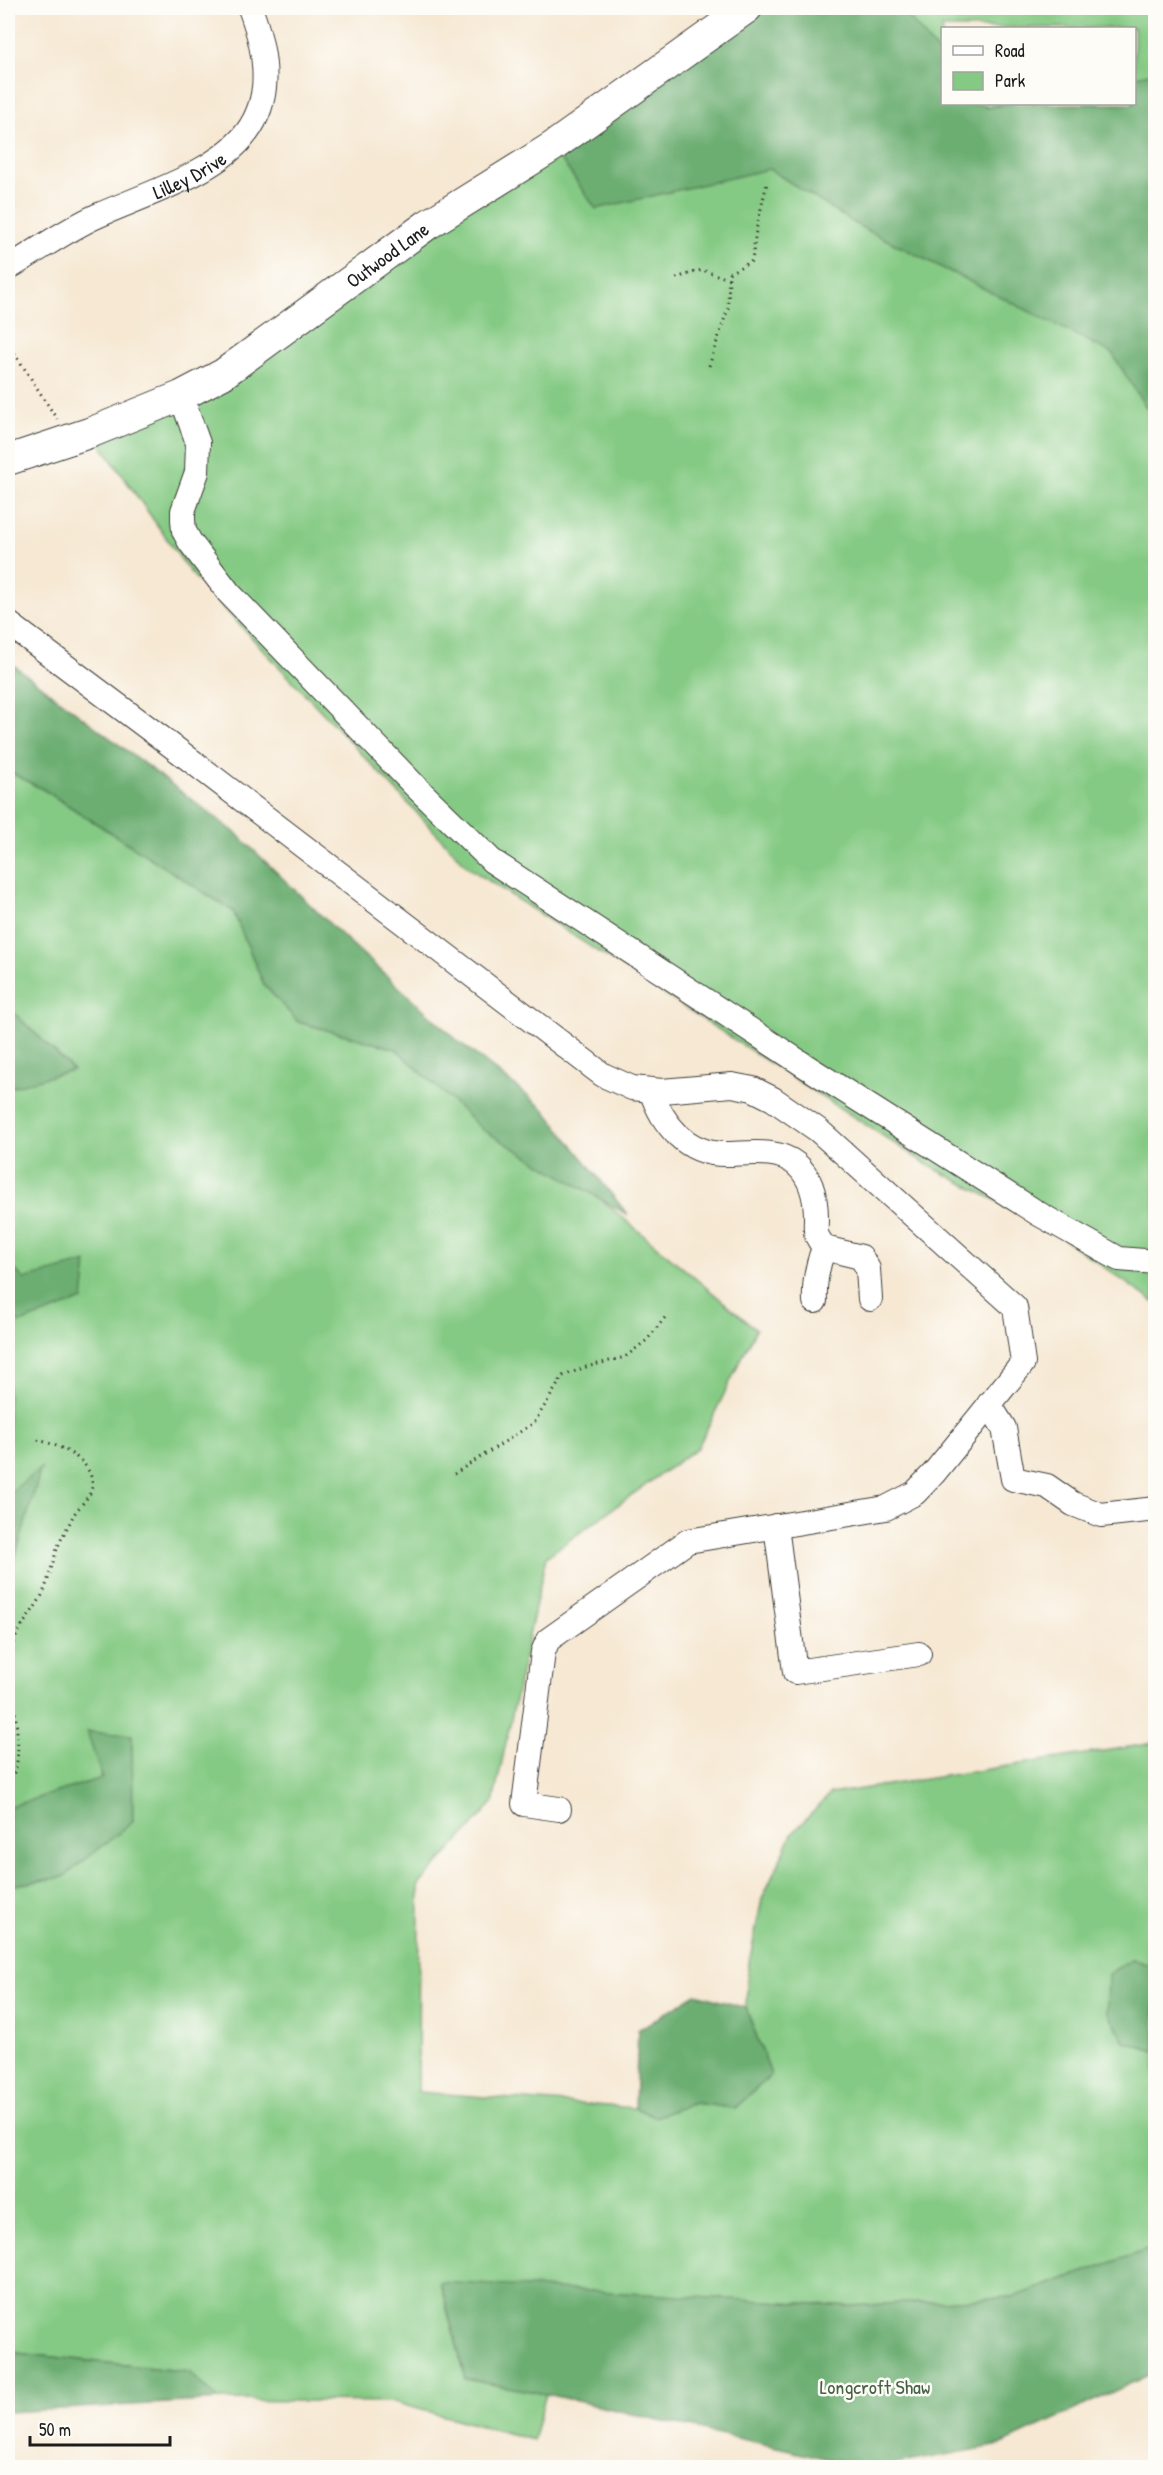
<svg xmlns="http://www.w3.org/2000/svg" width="1163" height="2475" viewBox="0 0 1163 2475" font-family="'Patrick Hand',sans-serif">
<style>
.green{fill:#85ca84;stroke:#507350;stroke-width:1.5;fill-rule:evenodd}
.forest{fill:#6cae72;stroke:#446547;stroke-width:1.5}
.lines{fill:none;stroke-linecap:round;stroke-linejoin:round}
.minor-casing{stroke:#3d3b37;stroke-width:26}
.major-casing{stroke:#3d3b37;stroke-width:32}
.path{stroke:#3d3b37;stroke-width:3;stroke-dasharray:1.5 4.5;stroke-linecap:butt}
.minor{stroke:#fff;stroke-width:24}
.major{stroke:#fff;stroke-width:30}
.labels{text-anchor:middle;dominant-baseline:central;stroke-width:5;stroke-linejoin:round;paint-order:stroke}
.street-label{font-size:20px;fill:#1c1c1c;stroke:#fdfcf7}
.park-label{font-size:20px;fill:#466246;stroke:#fdfcf7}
</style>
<rect width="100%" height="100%" fill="#fdfcf7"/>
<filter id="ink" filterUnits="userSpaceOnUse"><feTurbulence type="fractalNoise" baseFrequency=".0167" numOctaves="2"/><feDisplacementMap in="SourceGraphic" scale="12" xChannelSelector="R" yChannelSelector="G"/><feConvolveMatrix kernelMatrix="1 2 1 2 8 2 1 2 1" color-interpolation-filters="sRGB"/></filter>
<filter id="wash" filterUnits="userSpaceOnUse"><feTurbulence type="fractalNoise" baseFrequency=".008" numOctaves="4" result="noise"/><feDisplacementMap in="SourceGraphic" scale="24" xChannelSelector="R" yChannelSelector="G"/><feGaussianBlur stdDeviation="1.35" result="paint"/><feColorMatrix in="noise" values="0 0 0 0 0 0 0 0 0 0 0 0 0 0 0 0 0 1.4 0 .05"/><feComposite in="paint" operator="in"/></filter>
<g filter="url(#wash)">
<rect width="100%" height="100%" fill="#f6e8d3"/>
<g class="green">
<path d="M747 8H1155V1303L1050 1229 928 1165 469 868 190 572 92 432 181 396ZM942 28H1134V104H942Z"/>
<polygon points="8,744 136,824 519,1131 756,1329 698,1447 546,1557 493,1803 419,1885 418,2092 635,2108 655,2117 694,2103 735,2108 771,2075 746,2008 748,1968 762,1899 792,1834 830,1794 1155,1743 1155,2247 1013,2297 850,2306 440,2283 466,2379 546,2394 533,2440 393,2402 219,2400 189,2372 8,2352"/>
</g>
<g class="forest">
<polygon points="747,8 901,8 942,57 942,104 982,104 986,108 1008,104 1134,104 1135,76 1155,72 1155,422 1112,353 859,226 769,169 596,209 552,147"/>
<polygon points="8,661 236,833 333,927 457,1040 544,1109 628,1215 483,1130 396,1049 298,1022 264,985 233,911 44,790 8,771"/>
<polygon points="8,1007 73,1070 8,1088"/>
<polygon points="87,1262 83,1300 20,1323 8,1316 8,1263 24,1279"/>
<polygon points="41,1468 10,1576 8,1578 8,1494"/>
<polygon points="87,1732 132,1735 133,1822 63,1877 8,1886 8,1807 102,1778"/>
<polygon points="1132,1959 1155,1967 1155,2051 1125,2042 1107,2011 1108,1974"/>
<polygon points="696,1994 746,2008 771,2075 735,2108 694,2103 655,2117 635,2108 638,2030"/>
<polygon points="1155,2247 1155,2372 1000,2445 880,2467 864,2467 546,2394 466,2379 440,2282 850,2306 1013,2297"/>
<polygon points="8,2352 189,2372 219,2400 8,2412"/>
</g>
</g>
<g filter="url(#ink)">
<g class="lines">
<defs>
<g id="minor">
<path id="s1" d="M8 268C37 251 67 229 99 215 202 171 303 148 250 8"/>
<polyline points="181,396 198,443 197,472 183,511 183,520 184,531 190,542 229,593 414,785 492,861 804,1065 1039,1214 1119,1259 1156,1262"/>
<polyline points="8,623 172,746 603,1075 632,1088 662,1091 732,1085 753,1089 773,1099 818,1130 1015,1307 1023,1363 934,1473 915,1493 886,1508 688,1541 548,1640 543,1652 524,1804 559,1809"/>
<path d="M651 1090C662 1124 686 1154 725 1154 747 1154 777 1148 796 1164 812 1178 816 1198 816 1218 816 1224 815 1231 817 1236 819 1240 822 1244 824 1248L861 1257 868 1269 870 1299"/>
<path d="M815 1301C814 1281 817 1266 824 1248"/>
<polyline points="989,1404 1004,1428 1013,1479 1047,1486 1073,1504 1101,1515 1156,1509"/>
<polyline points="776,1526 795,1672 919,1654"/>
</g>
<g id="major">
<path id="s2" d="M8 460 92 432 181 396 223 374 427 225 552 147 747 8"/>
</g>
</defs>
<use href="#minor" class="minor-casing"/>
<use href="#major" class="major-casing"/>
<g class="path">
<polyline points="676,278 702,270 729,279"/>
<polyline points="8,343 57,419"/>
<polyline points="709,366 728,308 729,273 752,261 756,230 767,183"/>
<polyline points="454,1474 534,1423 563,1376 586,1367 625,1357 647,1340 667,1315"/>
<path d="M8 1784C32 1758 3 1682 13 1645 18 1626 35 1611 43 1593 49 1579 52 1564 57 1549 61 1538 68 1527 73 1516 78 1507 92 1496 92 1486 94 1460 58 1444 37 1440"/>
</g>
<use href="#minor" class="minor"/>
<use href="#major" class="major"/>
</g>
</g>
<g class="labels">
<g class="street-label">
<text stroke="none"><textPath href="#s1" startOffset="204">Lilley Drive</textPath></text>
<text stroke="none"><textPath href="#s2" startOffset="435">Outwood Lane</textPath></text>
</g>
<g class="park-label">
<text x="875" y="2386">Longcroft Shaw</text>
</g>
</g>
<rect width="1163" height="2475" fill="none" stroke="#fdfcf7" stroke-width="30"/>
<rect x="941" y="27" width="195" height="78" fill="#fdfcf7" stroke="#a3a29f" stroke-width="1.5"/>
<rect x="953" y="46" width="30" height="9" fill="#ffffff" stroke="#a3a29f" stroke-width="1.5"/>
<text x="995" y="57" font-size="18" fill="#1c1c1c">Road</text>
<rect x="953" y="72" width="30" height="18" fill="#85ca84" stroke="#a3a29f" stroke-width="1.5"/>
<text x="995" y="87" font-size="18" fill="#1c1c1c">Park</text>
<path d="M30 2436v9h140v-9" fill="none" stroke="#1c1c1c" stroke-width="3"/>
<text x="39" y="2436" font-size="18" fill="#1c1c1c" stroke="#fdfcf7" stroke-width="4.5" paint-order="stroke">50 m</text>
</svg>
